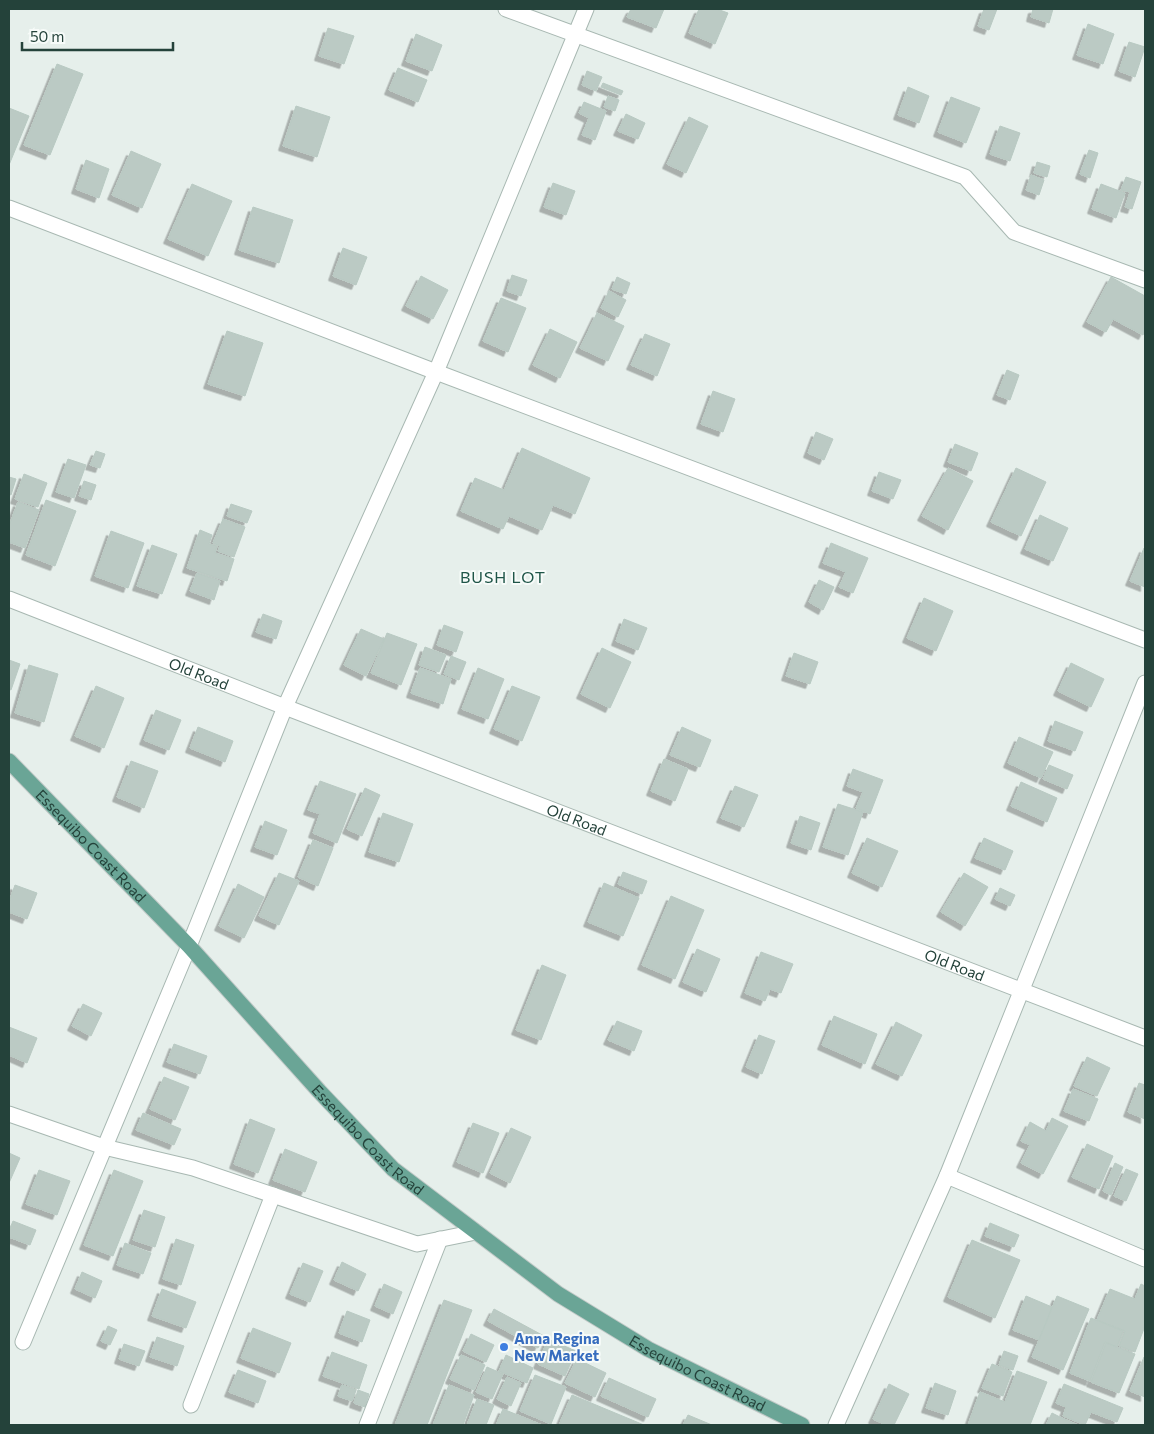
<svg xmlns="http://www.w3.org/2000/svg" width="1154" height="1434" viewBox="0 0 1154 1434" font-family="Commissioner,sans-serif">
<style>
.building{fill:#bbcac4;stroke:#b8c9c2;filter:url(#shadow)}
.lines{fill:none;stroke-linecap:round;stroke-linejoin:round}
.minor-casing{stroke:#a8b8b2;stroke-width:17}
.primary-casing{stroke:#c2cac8;stroke-width:17}
.minor{stroke:#fff;stroke-width:15}
.primary{stroke:#6aa596;stroke-width:15}
.shop-dot{fill:#3f7fe0;stroke:#f7fbf9;stroke-width:2}
.labels{text-anchor:middle;dominant-baseline:central;stroke-width:4;stroke-linejoin:round;paint-order:stroke}
.street-label{font-size:15px;fill:#24423a;stroke:#f7fbf9}
.shop-label{font-size:15px;font-weight:bold;fill:#366cbe;stroke:#f7fbf9;text-anchor:start}
.neighbourhood-label{font-size:16px;letter-spacing:1px;fill:#1f5548;stroke:#f7fbf9}
</style>
<defs>
<filter id="shadow"><feDropShadow dx="-4.5" dy="4.5" stdDeviation="0" flood-color="#0004"/></filter>
</defs>
<rect width="100%" height="100%" fill="#e6efeb"/>
<g class="building">
<polygon points="631,9 664,9 656,28 627,17"/>
<polygon points="699,9 717,9 728,13 715,44 689,33"/>
<polygon points="984,9 997,9 989,30 978,26"/>
<polygon points="1033,9 1053,9 1049,23 1031,17"/>
<polygon points="1088,24 1114,34 1103,64 1077,55"/>
<polygon points="328,28 354,36 344,64 319,56"/>
<polygon points="416,34 442,45 432,71 406,61"/>
<polygon points="1129,42 1145,47 1135,77 1119,71"/>
<polygon points="57,64 83,74 50,155 24,145"/>
<polygon points="398,68 427,80 418,102 389,90"/>
<polygon points="587,71 602,77 596,91 582,85"/>
<polygon points="603,83 623,91 621,95 601,87"/>
<polygon points="908,87 929,96 919,123 898,115"/>
<polygon points="608,96 619,100 615,111 604,107"/>
<polygon points="951,97 980,108 966,143 938,132"/>
<polygon points="584,102 606,111 595,140 582,135 589,118 579,113"/>
<polygon points="296,106 330,117 317,157 283,146"/>
<polygon points="9,108 29,116 9,165"/>
<polygon points="626,114 645,123 638,139 618,131"/>
<polygon points="689,117 708,126 686,173 667,164"/>
<polygon points="1000,126 1020,133 1010,161 990,154"/>
<polygon points="1089,150 1098,153 1090,178 1080,174"/>
<polygon points="131,151 161,164 142,208 112,195"/>
<polygon points="86,160 109,169 99,198 76,189"/>
<polygon points="1037,162 1050,166 1047,177 1034,173"/>
<polygon points="1031,175 1044,180 1039,195 1026,190"/>
<polygon points="1126,177 1141,182 1132,209 1125,207 1130,192 1121,190"/>
<polygon points="553,183 575,191 566,215 544,207"/>
<polygon points="192,184 232,201 208,256 168,239"/>
<polygon points="1101,184 1125,193 1116,218 1092,209"/>
<polygon points="253,207 293,220 279,263 239,250"/>
<polygon points="343,248 367,257 356,285 333,276"/>
<polygon points="512,275 527,280 521,296 507,291"/>
<polygon points="421,276 448,290 433,319 406,306"/>
<polygon points="617,277 630,283 626,294 612,289"/>
<polygon points="1111,277 1145,296 1145,331 1143,335 1113,319 1106,332 1087,322"/>
<polygon points="609,291 626,300 618,317 601,308"/>
<polygon points="501,298 526,308 508,352 483,341"/>
<polygon points="597,313 624,326 608,361 580,348"/>
<polygon points="550,329 577,342 560,378 533,365"/>
<polygon points="227,331 263,343 245,396 208,384"/>
<polygon points="645,334 670,344 657,376 631,365"/>
<polygon points="1007,370 1019,375 1010,400 997,395"/>
<polygon points="713,391 735,399 723,432 701,424"/>
<polygon points="816,432 833,439 824,460 808,453"/>
<polygon points="955,444 978,453 971,471 948,462"/>
<polygon points="522,448 590,478 575,514 553,505 542,530 509,516 503,529 461,511 475,478 504,490"/>
<polygon points="96,451 105,454 100,468 90,465"/>
<polygon points="68,459 86,465 74,498 56,492"/>
<polygon points="948,468 973,481 948,530 922,516"/>
<polygon points="1016,468 1046,482 1021,536 991,522"/>
<polygon points="879,472 901,480 893,499 872,491"/>
<polygon points="24,474 47,483 38,507 15,499"/>
<polygon points="9,477 16,479 11,495 9,494"/>
<polygon points="84,481 96,485 91,500 79,496"/>
<polygon points="46,500 76,511 55,566 26,555"/>
<polygon points="18,502 39,510 25,548 9,542 9,526"/>
<polygon points="231,504 252,511 247,523 227,516"/>
<polygon points="1040,515 1068,528 1053,561 1025,549"/>
<polygon points="223,519 245,527 234,557 218,551 220,546 213,543"/>
<polygon points="200,530 212,535 209,544 217,546 215,553 234,559 227,581 187,568"/>
<polygon points="111,531 144,543 128,588 95,576"/>
<polygon points="831,543 868,558 853,593 839,587 846,572 823,563"/>
<polygon points="152,545 177,554 162,594 137,586"/>
<polygon points="1144,548 1145,548 1145,587 1130,581"/>
<polygon points="197,573 220,581 214,600 190,591"/>
<polygon points="819,580 834,587 823,610 809,602"/>
<polygon points="924,598 953,611 936,651 907,638"/>
<polygon points="263,614 282,621 276,639 256,632"/>
<polygon points="624,619 647,628 638,650 616,641"/>
<polygon points="444,625 463,632 456,652 437,645"/>
<polygon points="361,629 384,639 366,676 344,665"/>
<polygon points="387,633 417,644 401,685 371,673"/>
<polygon points="425,647 446,655 439,672 419,665"/>
<polygon points="602,648 631,662 610,708 581,694"/>
<polygon points="794,653 818,662 810,684 786,676"/>
<polygon points="451,656 466,662 459,680 444,674"/>
<polygon points="9,660 20,664 11,690 9,689"/>
<polygon points="1071,663 1104,679 1091,707 1058,691"/>
<polygon points="29,665 58,674 44,722 15,713"/>
<polygon points="420,668 451,679 443,704 411,693"/>
<polygon points="478,668 504,679 488,719 462,709"/>
<polygon points="96,686 124,698 104,748 75,736"/>
<polygon points="512,686 540,697 522,741 494,729"/>
<polygon points="156,710 181,720 169,750 144,740"/>
<polygon points="1055,721 1083,732 1075,751 1048,741"/>
<polygon points="198,727 233,741 225,762 190,748"/>
<polygon points="682,727 711,740 700,767 670,755"/>
<polygon points="1019,737 1053,752 1041,778 1008,763"/>
<polygon points="664,759 688,769 675,801 651,791"/>
<polygon points="131,761 158,771 144,808 117,797"/>
<polygon points="1049,765 1073,775 1067,789 1043,779"/>
<polygon points="853,769 883,780 870,814 856,808 863,792 847,786"/>
<polygon points="320,781 356,794 337,843 313,833 320,814 308,810"/>
<polygon points="1021,782 1057,798 1047,822 1011,806"/>
<polygon points="735,786 758,795 744,827 721,818"/>
<polygon points="365,788 380,795 362,836 347,829"/>
<polygon points="838,804 863,812 848,855 823,847"/>
<polygon points="383,813 413,824 399,862 369,852"/>
<polygon points="800,816 820,823 811,850 791,843"/>
<polygon points="265,821 287,830 277,855 255,847"/>
<polygon points="867,838 898,851 882,887 852,873"/>
<polygon points="984,838 1013,851 1005,870 975,858"/>
<polygon points="313,840 333,848 318,886 298,877"/>
<polygon points="623,872 647,881 642,894 618,884"/>
<polygon points="279,873 299,881 279,925 259,916"/>
<polygon points="964,873 988,887 965,926 941,912"/>
<polygon points="604,883 639,898 623,936 588,922"/>
<polygon points="238,884 264,897 244,938 219,926"/>
<polygon points="15,885 37,893 27,919 9,912 9,902"/>
<polygon points="1000,888 1015,895 1010,906 995,899"/>
<polygon points="671,896 704,910 675,979 642,965"/>
<polygon points="697,949 720,959 706,992 683,982"/>
<polygon points="761,952 793,964 781,993 770,989 765,1001 745,993"/>
<polygon points="542,965 566,975 541,1040 516,1030"/>
<polygon points="83,1004 102,1013 91,1036 72,1026"/>
<polygon points="834,1016 877,1034 865,1064 822,1045"/>
<polygon points="617,1021 642,1031 634,1051 608,1040"/>
<polygon points="896,1022 922,1035 902,1076 876,1064"/>
<polygon points="9,1027 37,1038 27,1063 9,1055"/>
<polygon points="759,1035 775,1041 762,1074 746,1067"/>
<polygon points="174,1044 207,1056 200,1074 167,1062"/>
<polygon points="1087,1057 1110,1068 1097,1096 1074,1086"/>
<polygon points="164,1077 189,1087 175,1120 150,1109"/>
<polygon points="1139,1083 1145,1085 1145,1119 1128,1112"/>
<polygon points="1073,1089 1098,1099 1089,1121 1064,1111"/>
<polygon points="143,1113 181,1129 174,1145 136,1130"/>
<polygon points="1052,1118 1068,1126 1043,1174 1021,1163 1030,1145 1021,1141 1030,1122 1046,1131"/>
<polygon points="250,1119 275,1129 258,1173 234,1164"/>
<polygon points="473,1123 499,1133 483,1173 457,1162"/>
<polygon points="511,1128 531,1137 510,1183 490,1173"/>
<polygon points="1087,1144 1113,1156 1099,1189 1072,1177"/>
<polygon points="285,1149 317,1162 305,1192 273,1180"/>
<polygon points="9,1153 20,1158 9,1183"/>
<polygon points="1115,1163 1123,1167 1111,1195 1103,1191"/>
<polygon points="1126,1169 1138,1174 1126,1201 1114,1196"/>
<polygon points="39,1170 70,1181 57,1215 26,1204"/>
<polygon points="114,1170 143,1181 113,1256 84,1245"/>
<polygon points="144,1210 165,1217 155,1247 133,1240"/>
<polygon points="13,1221 36,1230 30,1245 9,1237 9,1231"/>
<polygon points="990,1223 1019,1235 1014,1247 985,1236"/>
<polygon points="176,1239 194,1245 181,1285 163,1279"/>
<polygon points="972,1240 1020,1260 995,1318 948,1297"/>
<polygon points="125,1243 151,1253 143,1274 117,1265"/>
<polygon points="342,1262 366,1274 358,1291 334,1280"/>
<polygon points="303,1263 323,1271 310,1302 290,1294"/>
<polygon points="82,1272 102,1281 95,1298 75,1289"/>
<polygon points="384,1284 402,1292 393,1314 375,1306"/>
<polygon points="1141,1284 1145,1286 1145,1326 1135,1352 1119,1346 1125,1331 1097,1320 1110,1289 1135,1299"/>
<polygon points="162,1289 196,1302 186,1328 152,1316"/>
<polygon points="1026,1296 1052,1307 1039,1340 1013,1330"/>
<polygon points="1057,1296 1089,1309 1063,1370 1032,1357"/>
<polygon points="444,1300 472,1310 427,1425 395,1425"/>
<polygon points="494,1309 544,1336 538,1348 488,1321"/>
<polygon points="347,1311 370,1320 362,1342 339,1333"/>
<polygon points="1091,1318 1123,1331 1117,1347 1105,1342 1090,1381 1070,1373"/>
<polygon points="108,1326 117,1330 110,1345 101,1341"/>
<polygon points="253,1328 291,1343 279,1373 241,1358"/>
<polygon points="471,1334 494,1345 486,1362 463,1351"/>
<polygon points="157,1337 184,1346 177,1366 150,1357"/>
<polygon points="548,1339 576,1351 565,1376 538,1364"/>
<polygon points="1106,1343 1135,1354 1119,1393 1091,1382"/>
<polygon points="124,1344 145,1351 139,1366 119,1359"/>
<polygon points="1004,1351 1018,1356 1013,1370 999,1365"/>
<polygon points="332,1352 367,1365 359,1389 323,1376"/>
<polygon points="461,1355 485,1365 474,1390 450,1379"/>
<polygon points="506,1355 533,1368 527,1383 499,1371"/>
<polygon points="1144,1357 1145,1357 1145,1397 1130,1391"/>
<polygon points="577,1359 606,1373 595,1397 565,1383"/>
<polygon points="992,1364 1012,1372 1003,1396 982,1388"/>
<polygon points="487,1367 503,1374 492,1399 476,1392"/>
<polygon points="238,1370 266,1381 258,1403 229,1392"/>
<polygon points="1017,1371 1047,1382 1030,1425 968,1425 980,1392 1005,1402"/>
<polygon points="535,1375 566,1387 551,1424 520,1411"/>
<polygon points="507,1377 521,1383 511,1406 497,1399"/>
<polygon points="609,1378 656,1399 648,1417 601,1396"/>
<polygon points="935,1383 956,1391 948,1415 926,1408"/>
<polygon points="889,1384 909,1394 894,1425 886,1425 873,1419"/>
<polygon points="1064,1384 1123,1408 1117,1422 1091,1412 1085,1425 1063,1416 1066,1407 1056,1403"/>
<polygon points="342,1385 356,1390 352,1401 338,1396"/>
<polygon points="449,1385 474,1395 463,1425 433,1425"/>
<polygon points="358,1390 369,1394 365,1407 354,1403"/>
<polygon points="572,1395 644,1425 559,1425"/>
<polygon points="477,1399 494,1405 486,1425 467,1425"/>
<polygon points="503,1409 542,1425 496,1425"/>
<polygon points="1052,1413 1062,1418 1078,1425 1046,1425"/>
<polygon points="688,1415 712,1425 683,1425"/>
</g>
<g class="lines">
<defs>
<g id="minor">
<polyline points="506,9 965,177 1014,232 1145,280"/>
<polyline points="9,208 436,372 1145,640"/>
<path id="s1" d="M9 599 285 707 1145 1038"/>
<polyline points="9,1114 104,1147 193,1168 417,1244 476,1232"/>
<polyline points="947,1176 1145,1259"/>
<polyline points="23,1342 189,946 285,707 436,372 586,9"/>
<polyline points="191,1405 273,1195"/>
<polyline points="367,1425 440,1239"/>
<polyline points="836,1425 947,1176 1145,683"/>
</g>
<g id="primary">
<path id="s2" d="M9 761 189 946 319 1091 393 1169 558 1294 648 1349 802 1425"/>
</g>
</defs>
<use href="#minor" class="minor-casing"/>
<use href="#primary" class="primary-casing"/>
<use href="#minor" class="minor"/>
<use href="#primary" class="primary"/>
</g>
<circle class="shop-dot" cx="504" cy="1347" r="5"/>
<g class="labels">
<g class="street-label">
<text stroke="none"><textPath href="#s1" startOffset="204">Old Road</textPath></text>
<text stroke="none"><textPath href="#s1" startOffset="609">Old Road</textPath></text>
<text stroke="none"><textPath href="#s2" startOffset="118">Essequibo Coast Road</textPath></text>
<text stroke="none"><textPath href="#s1" startOffset="1014">Old Road</textPath></text>
<text stroke="none"><textPath href="#s2" startOffset="522">Essequibo Coast Road</textPath></text>
<text stroke="none"><textPath href="#s2" startOffset="928">Essequibo Coast Road</textPath></text>
</g>
<g class="shop-label">
<text x="514" y="1338">Anna Regina<tspan x="514" dy="17">New Market</tspan></text>
</g>
<g class="neighbourhood-label">
<text x="503" y="576">BUSH LOT</text>
</g>
</g>
<rect width="1154" height="1434" fill="none" stroke="#24423a" stroke-width="20"/>
<path d="M22 42v8h151v-8" fill="none" stroke="#24423a" stroke-width="2.5"/>
<text x="30" y="42" font-size="15" fill="#24423a" stroke="#f7fbf9" stroke-width="4" paint-order="stroke">50 m</text>
</svg>
